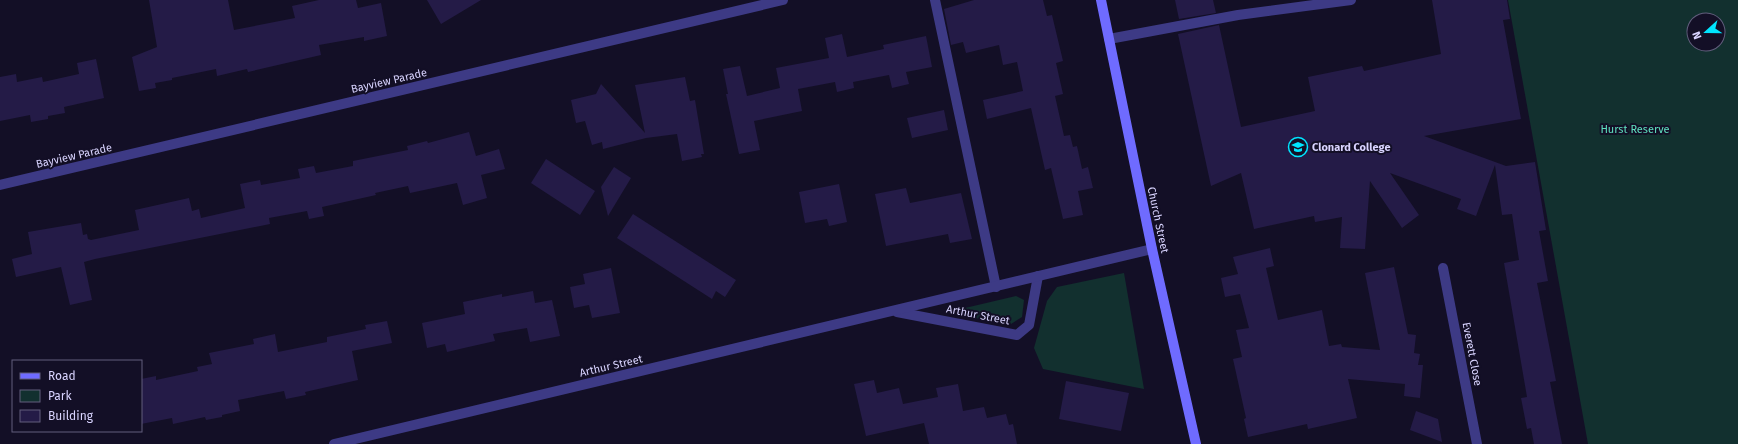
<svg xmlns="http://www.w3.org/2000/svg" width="1738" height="444" viewBox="0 0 1738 444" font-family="'Fira Sans',sans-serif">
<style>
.green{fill:#12302f;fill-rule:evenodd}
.building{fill:#241b47}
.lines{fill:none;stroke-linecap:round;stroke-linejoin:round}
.lane{stroke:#3d3a85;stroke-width:10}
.street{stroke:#3d3a85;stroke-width:10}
.secondary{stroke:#6f6bff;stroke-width:10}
.labels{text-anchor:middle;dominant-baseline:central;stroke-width:4;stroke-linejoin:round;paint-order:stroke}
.street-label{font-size:11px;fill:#d9d4ff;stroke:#130f26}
.park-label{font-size:11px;fill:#5fe0c0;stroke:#130f26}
.poi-label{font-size:11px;font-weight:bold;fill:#d9d4ff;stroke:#130f26;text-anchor:start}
</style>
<rect width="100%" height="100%" fill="#130f26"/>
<g class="green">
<path d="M1508 0H1738V444H1588ZM1694 20H1718V44H1694Z"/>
<polygon points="1124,273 1144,389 1043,369 1034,348 1047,301 1057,287"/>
<polygon points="1016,296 1024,300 1022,317 1011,324 963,316 965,308"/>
</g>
<g class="building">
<polygon points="149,0 228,0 234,30 295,18 292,6 319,0 356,0 358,8 381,3 387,36 364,41 364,37 319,45 321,55 248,72 247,69 217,76 216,69 172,78 172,80 155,83 156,88 139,91 132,57 157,47"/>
<polygon points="427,0 481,0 441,24"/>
<polygon points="974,0 1043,0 1047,16 1052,15 1063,61 1056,63 1063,94 1055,96 1064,136 1070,135 1073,147 1077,146 1082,169 1088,167 1093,188 1078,191 1083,215 1063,219 1051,168 1045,170 1031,108 987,119 983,100 1023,91 1017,62 1003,65 999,45 966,53 963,42 951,45 944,9"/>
<polygon points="1175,0 1213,0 1216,13 1179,19"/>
<polygon points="1432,0 1507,0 1510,19 1503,20 1521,119 1424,136 1506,166 1535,162 1546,230 1539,231 1548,281 1537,283 1556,381 1550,382 1562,444 1534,444 1531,428 1527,429 1521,398 1527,397 1504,263 1519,260 1512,214 1502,215 1495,165 1476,216 1457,209 1461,199 1390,173 1419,215 1402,228 1370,181 1365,249 1340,248 1342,217 1315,222 1314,216 1254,229 1241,173 1211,186 1178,34 1219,25 1241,127 1315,111 1308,77 1362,66 1364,71 1441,54"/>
<polygon points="842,34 847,57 884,49 883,45 926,36 932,67 906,72 909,84 892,88 889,75 853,82 854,88 837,92 835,82 798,89 802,111 754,121 760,150 739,154 726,94 728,94 723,69 740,66 747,96 780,88 776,68 829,58 825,38"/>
<polygon points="96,59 104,98 64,107 65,113 48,116 48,119 31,122 30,115 0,121 0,77 16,74 17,82 42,77 43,82 79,74 77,63"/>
<polygon points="685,77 690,101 695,100 704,154 701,154 702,157 682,161 677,134 646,138 603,149 602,142 592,145 585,121 576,123 571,100 596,94 601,84 645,133 635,85"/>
<polygon points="944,110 948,130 912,138 907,118"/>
<polygon points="469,132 476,156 499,149 505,169 481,175 487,198 463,205 457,183 410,193 408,186 375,193 376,195 322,207 324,216 309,219 307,211 269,218 270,224 95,259 84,262 92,300 70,305 61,267 16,277 12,259 32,254 28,232 81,223 83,235 87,234 88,239 91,240 139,230 135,210 189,198 192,211 199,209 201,218 245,208 240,184 260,180 261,185 300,178 298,169 314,166 316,173 353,166 353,161 408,150 407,146 427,141 428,143"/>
<polygon points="546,159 595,191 580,215 531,183"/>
<polygon points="614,167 631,178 608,216 601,187"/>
<polygon points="839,184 847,222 829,226 827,219 805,223 799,192"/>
<polygon points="906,188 910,203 961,193 972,239 950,243 948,234 886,246 875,194"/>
<polygon points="633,214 736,280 725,297 716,291 712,299 617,238"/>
<polygon points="1270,248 1274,266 1266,268 1278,320 1322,310 1329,346 1341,344 1342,347 1380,350 1365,273 1394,267 1408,334 1416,335 1414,353 1420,354 1418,365 1423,365 1420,398 1404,396 1405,384 1348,379 1357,418 1308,429 1307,424 1248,437 1244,419 1246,418 1233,359 1242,357 1236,330 1249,328 1240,294 1225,297 1221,278 1238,274 1233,257"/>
<polygon points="611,268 620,313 592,318 589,305 574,308 570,287 585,284 583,274"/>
<polygon points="533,291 535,303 552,300 560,336 530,342 527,328 493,334 495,341 464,348 447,352 445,344 427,348 422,323 465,314 463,302 502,294 502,297"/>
<polygon points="387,321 392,343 352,351 358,380 305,392 306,395 286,399 284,391 238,400 240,411 222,415 222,417 206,420 205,417 173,424 172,418 141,424 141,379 156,376 156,380 198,371 197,367 212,364 209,353 254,344 253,339 275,334 278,352 327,342 327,337 366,329 365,325"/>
<polygon points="874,380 877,393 899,388 903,404 938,397 936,388 958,384 963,411 984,407 987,418 1006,414 1009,425 1013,424 1017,444 929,444 924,423 866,436 854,384"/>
<polygon points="1066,381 1129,393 1121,431 1059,419"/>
<polygon points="1416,411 1438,419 1442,442 1410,430"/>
</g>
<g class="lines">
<g class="lane">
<polyline points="935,0 996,287"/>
<polyline points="1109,39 1238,15 1351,0"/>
</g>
<g class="street">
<polyline points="0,185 783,0"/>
<polyline points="1443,268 1477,444"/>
<polyline points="897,312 1017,335 1029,325 1038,276"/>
<polyline points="334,444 1152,249"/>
</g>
<polyline class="secondary" points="1101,0 1152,249 1196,444"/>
</g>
<defs>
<symbol id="school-ring" viewBox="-11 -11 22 22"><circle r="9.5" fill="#130f26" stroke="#00e5ff" stroke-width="1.5"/><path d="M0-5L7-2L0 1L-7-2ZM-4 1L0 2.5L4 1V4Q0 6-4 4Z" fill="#00e5ff"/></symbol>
</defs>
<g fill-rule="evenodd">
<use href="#school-ring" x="1287" y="136" width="22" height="22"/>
</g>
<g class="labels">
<g class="street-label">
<text transform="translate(389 81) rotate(-13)">Bayview Parade</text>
<text transform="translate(74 156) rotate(-13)">Bayview Parade</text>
<text transform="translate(1158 220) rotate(78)">Church Street</text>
<text transform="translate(978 315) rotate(11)">Arthur Street</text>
<text transform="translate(1472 354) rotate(79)">Everett Close</text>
<text transform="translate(611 366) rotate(-13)">Arthur Street</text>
</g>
<g class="park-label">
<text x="1635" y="129">Hurst Reserve</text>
</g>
<g class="poi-label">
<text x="1312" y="147">Clonard College</text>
</g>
</g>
<rect x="12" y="360" width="130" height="72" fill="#130f26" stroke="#625e7d"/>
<rect x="20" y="373" width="20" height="6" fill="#6f6bff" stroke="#625e7d"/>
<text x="48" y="380" font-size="12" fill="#d9d4ff">Road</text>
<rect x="20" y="390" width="20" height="12" fill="#12302f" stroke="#625e7d"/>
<text x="48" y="400" font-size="12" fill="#d9d4ff">Park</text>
<rect x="20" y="410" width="20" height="12" fill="#241b47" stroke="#625e7d"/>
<text x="48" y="420" font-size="12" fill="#d9d4ff">Building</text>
<g transform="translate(1706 32) rotate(249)"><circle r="19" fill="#130f26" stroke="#625e7d"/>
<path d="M0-3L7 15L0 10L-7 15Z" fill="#00e5ff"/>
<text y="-6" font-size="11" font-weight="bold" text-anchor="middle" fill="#d9d4ff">N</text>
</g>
</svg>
